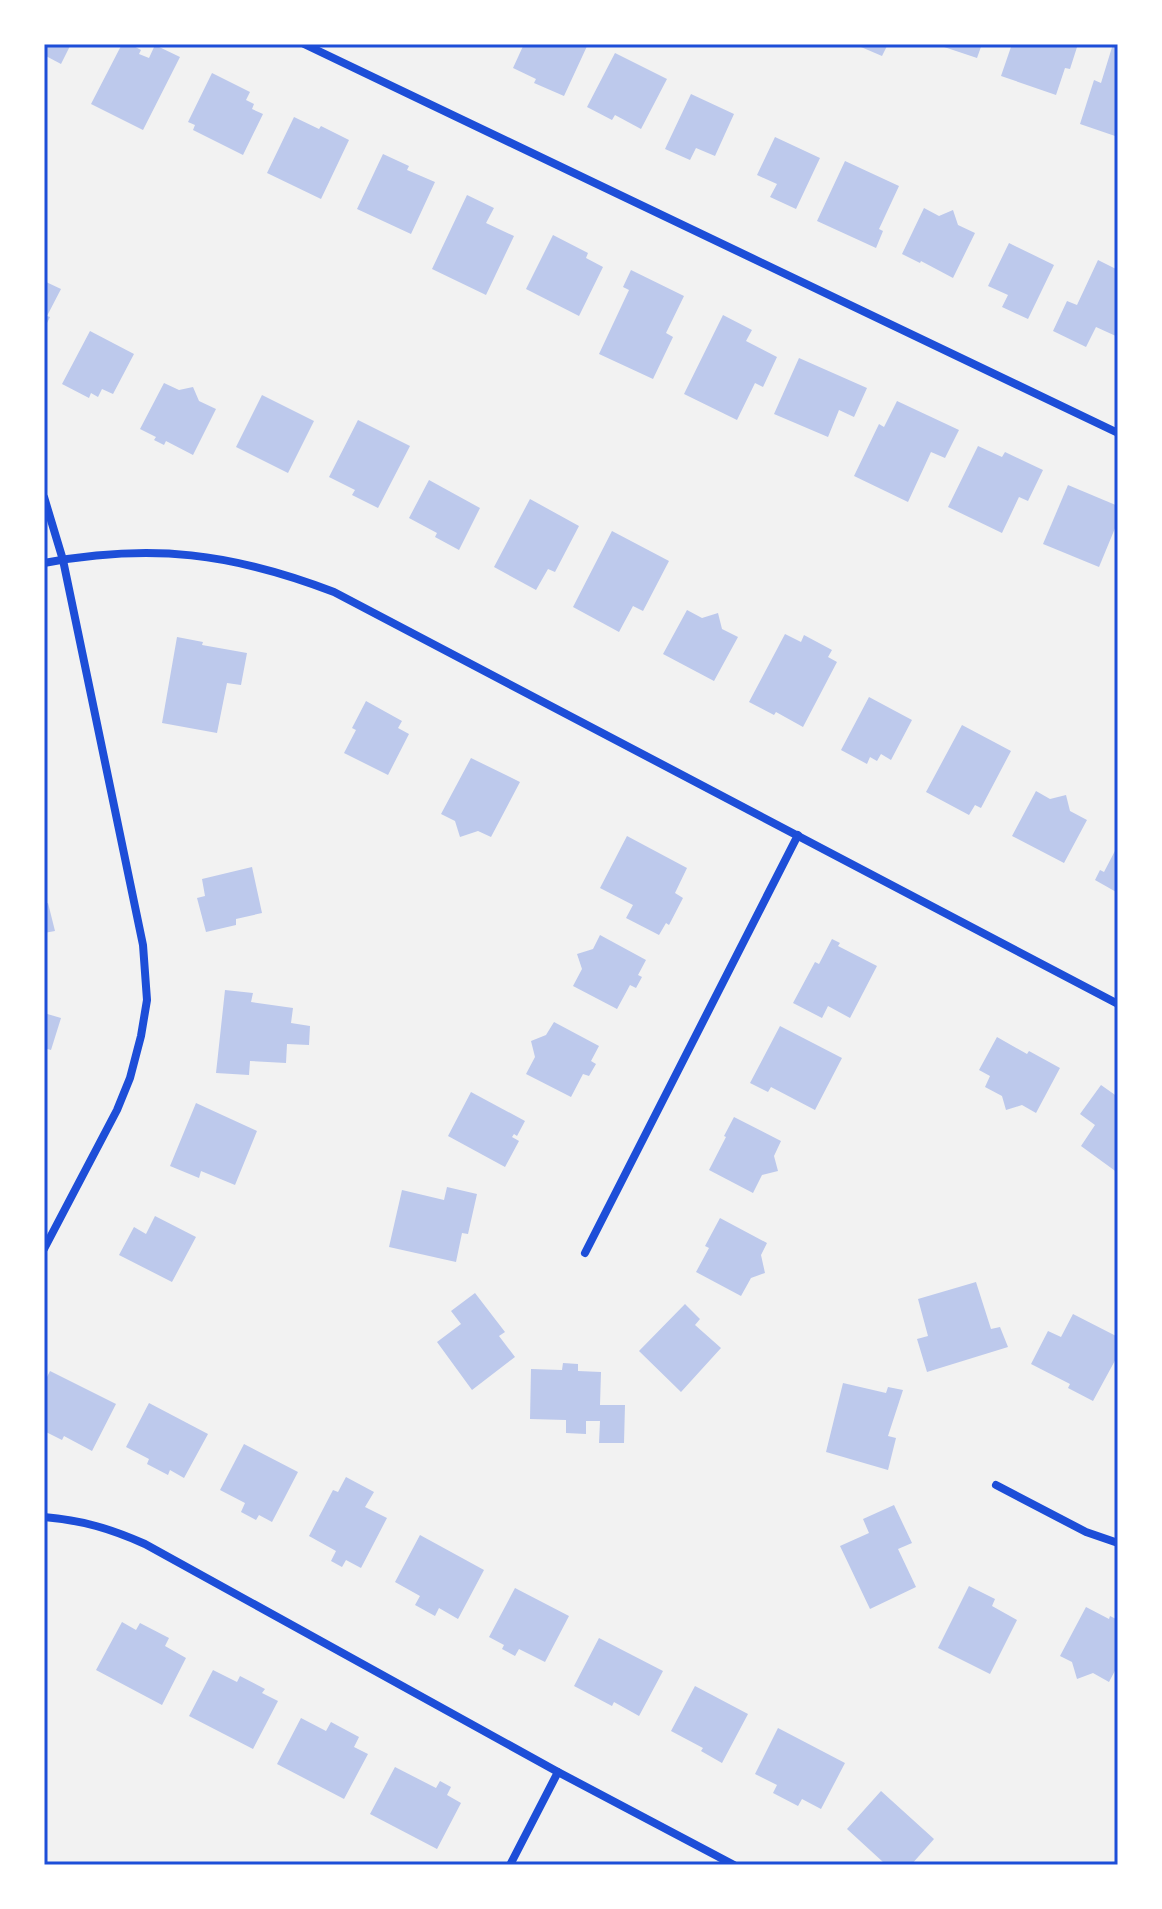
<svg xmlns="http://www.w3.org/2000/svg" width="1162" height="1909" viewBox="0 0 1162 1909" font-family="Mulish,sans-serif">
<style>
.building{fill:#bdc9ec}
.lines{fill:none;stroke-linecap:round;stroke-linejoin:round}
.minor{stroke:#1d4ed8;stroke-width:8}
.neatline{fill:none;stroke:#1d4ed8;stroke-width:3}
</style>
<rect width="100%" height="100%" fill="#f2f2f2"/>
<g class="building">
<polygon points="44,44 71,44 61,64 44,55"/>
<polygon points="122,44 130,44 141,50 139,54 149,58 155,45 180,57 143,130 91,104"/>
<polygon points="524,44 588,44 564,96 534,83 536,79 513,68"/>
<polygon points="854,44 888,44 882,56"/>
<polygon points="935,44 982,44 977,58"/>
<polygon points="1012,44 1078,44 1070,69 1065,68 1056,95 1001,76"/>
<polygon points="1113,44 1118,45 1118,137 1080,124 1094,80 1101,83"/>
<polygon points="615,53 667,79 641,129 615,115 612,120 587,107"/>
<polygon points="212,73 250,92 246,100 254,104 252,109 263,114 243,155 193,130 195,125 188,122"/>
<polygon points="691,94 734,114 715,156 696,148 690,160 665,149"/>
<polygon points="294,117 319,129 321,126 349,140 321,199 267,173"/>
<polygon points="775,137 820,158 796,209 770,197 777,184 757,175"/>
<polygon points="383,154 409,166 407,170 435,182 411,234 357,209"/>
<polygon points="845,161 899,186 879,229 883,231 876,248 817,221"/>
<polygon points="467,195 494,208 486,223 514,236 486,295 432,269"/>
<polygon points="924,208 939,216 953,210 958,225 975,233 953,278 921,261 920,263 902,254"/>
<polygon points="553,235 588,253 586,258 603,267 579,316 526,289"/>
<polygon points="1009,243 1054,265 1028,319 1002,307 1008,295 988,286"/>
<polygon points="1098,260 1118,270 1118,337 1096,327 1086,347 1053,331 1067,301 1077,305"/>
<polygon points="631,270 684,296 666,333 673,337 653,379 599,354 629,290 623,287"/>
<polygon points="44,281 61,289 47,316 50,317 44,329"/>
<polygon points="723,315 752,330 746,341 777,357 763,387 755,383 737,420 684,394"/>
<polygon points="90,331 134,354 113,394 102,389 98,397 91,393 89,398 62,384"/>
<polygon points="799,358 867,388 854,417 839,410 828,437 774,414"/>
<polygon points="164,383 179,390 193,387 199,401 216,409 193,455 166,441 164,445 154,440 156,437 140,429"/>
<polygon points="262,395 314,421 288,473 236,447"/>
<polygon points="897,401 959,430 945,458 931,452 908,502 854,476 879,424 884,427"/>
<polygon points="358,420 410,446 378,508 352,495 355,490 329,477"/>
<polygon points="978,446 1002,457 1005,452 1043,470 1028,501 1019,497 1002,533 948,507"/>
<polygon points="429,480 480,508 459,550 435,537 437,533 409,518"/>
<polygon points="1068,485 1118,506 1118,521 1099,567 1043,544"/>
<polygon points="530,499 579,526 555,572 548,569 536,590 494,567"/>
<polygon points="612,531 669,561 643,611 633,606 619,632 573,607"/>
<polygon points="687,610 702,618 718,613 722,629 738,637 714,681 663,654"/>
<polygon points="785,634 801,642 804,635 832,650 828,657 837,662 803,727 776,712 774,715 749,702"/>
<polygon points="177,637 203,642 202,645 247,653 241,685 227,683 217,733 162,723"/>
<polygon points="869,697 912,720 891,760 881,754 877,761 870,757 867,764 841,750"/>
<polygon points="366,701 402,721 398,728 409,734 388,775 344,753 356,730 352,728"/>
<polygon points="962,725 1011,751 981,808 975,805 969,815 926,792"/>
<polygon points="471,758 520,782 491,837 478,831 460,837 455,821 441,814"/>
<polygon points="1036,791 1050,799 1066,795 1070,811 1087,820 1064,863 1012,836"/>
<polygon points="627,836 687,868 675,893 683,898 669,925 666,923 659,935 626,918 633,905 600,888"/>
<polygon points="1118,845 1118,893 1095,880 1100,870 1104,872"/>
<polygon points="252,867 262,913 236,919 236,925 206,932 197,898 205,896 202,879"/>
<polygon points="48,903 55,931 44,933 44,904"/>
<polygon points="600,935 646,960 638,975 642,977 636,988 630,985 617,1009 573,986 582,969 577,954 593,949"/>
<polygon points="832,939 840,943 838,946 877,966 850,1018 828,1006 822,1018 793,1003 815,962 819,964"/>
<polygon points="225,990 253,993 251,1002 293,1008 291,1023 310,1026 309,1045 287,1044 286,1063 250,1061 249,1075 216,1073"/>
<polygon points="44,1013 61,1018 51,1050 44,1048"/>
<polygon points="554,1022 599,1046 591,1061 596,1064 589,1076 583,1074 571,1097 526,1074 535,1057 531,1041 546,1035"/>
<polygon points="780,1026 842,1058 815,1110 771,1087 768,1092 750,1083"/>
<polygon points="997,1037 1027,1054 1029,1051 1060,1068 1036,1113 1022,1105 1006,1110 1002,1096 985,1087 990,1076 979,1070"/>
<polygon points="1101,1085 1118,1097 1118,1173 1081,1146 1095,1125 1080,1114"/>
<polygon points="471,1092 525,1121 517,1136 514,1134 512,1137 519,1141 505,1167 448,1136"/>
<polygon points="196,1103 257,1131 235,1185 201,1171 199,1178 170,1166"/>
<polygon points="734,1117 781,1141 774,1156 778,1171 762,1175 753,1193 709,1170 726,1137 724,1136"/>
<polygon points="447,1187 477,1194 468,1234 462,1233 456,1262 389,1247 402,1190 444,1200"/>
<polygon points="155,1216 196,1237 172,1282 119,1255 134,1227 146,1234"/>
<polygon points="720,1218 767,1243 761,1255 765,1273 751,1278 741,1296 696,1272 709,1248 705,1246"/>
<polygon points="976,1282 991,1329 1000,1327 1008,1347 927,1372 917,1339 928,1336 918,1299"/>
<polygon points="475,1293 505,1332 499,1336 515,1357 472,1390 437,1342 461,1324 451,1311"/>
<polygon points="685,1304 700,1319 695,1325 721,1348 681,1392 639,1351"/>
<polygon points="1073,1314 1118,1337 1118,1355 1093,1401 1068,1388 1070,1384 1031,1364 1048,1331 1061,1337"/>
<polygon points="563,1363 578,1364 578,1371 601,1372 600,1405 625,1405 624,1443 599,1443 600,1421 586,1421 586,1434 566,1433 566,1420 530,1419 531,1369 562,1370"/>
<polygon points="50,1371 116,1404 92,1451 64,1436 62,1440 44,1431 44,1383"/>
<polygon points="843,1383 886,1393 888,1387 903,1390 888,1436 896,1438 888,1470 826,1452"/>
<polygon points="149,1403 208,1434 184,1478 170,1470 168,1475 147,1464 149,1459 126,1447"/>
<polygon points="244,1444 298,1472 272,1522 259,1515 256,1520 241,1512 245,1503 220,1490"/>
<polygon points="346,1477 374,1492 365,1507 387,1518 361,1568 346,1560 342,1567 331,1561 336,1551 309,1536 333,1490 338,1492"/>
<polygon points="894,1505 912,1543 898,1549 916,1587 870,1609 840,1546 869,1533 863,1519"/>
<polygon points="420,1535 484,1570 458,1619 439,1608 435,1616 415,1605 420,1596 395,1582"/>
<polygon points="969,1586 995,1599 992,1606 1017,1620 990,1674 938,1648"/>
<polygon points="515,1588 569,1616 545,1662 519,1649 515,1656 502,1649 504,1645 489,1637"/>
<polygon points="1086,1607 1109,1619 1110,1616 1118,1620 1118,1665 1109,1682 1093,1673 1077,1679 1072,1662 1060,1656"/>
<polygon points="122,1622 136,1630 140,1623 169,1638 165,1646 186,1658 162,1705 96,1670"/>
<polygon points="599,1638 663,1671 639,1716 614,1702 612,1706 574,1686"/>
<polygon points="213,1670 237,1682 240,1676 265,1689 262,1693 278,1701 253,1749 189,1716"/>
<polygon points="695,1686 748,1714 722,1763 701,1751 703,1748 671,1731"/>
<polygon points="301,1718 326,1731 331,1722 359,1737 354,1747 368,1754 344,1799 277,1764"/>
<polygon points="778,1728 845,1763 821,1809 802,1799 798,1806 773,1793 777,1785 755,1774"/>
<polygon points="395,1767 436,1788 440,1781 451,1787 447,1795 461,1803 437,1849 370,1814"/>
<polygon points="881,1791 934,1839 911,1865 880,1865 883,1862 847,1829"/>
</g>
<g class="lines">
<g class="minor">
<polyline points="304,44 1118,433"/>
<polyline points="44,497 63,560 143,945 147,1000 141,1036 130,1078 117,1110 44,1249"/>
<path d="M44 563C152 543 232 553 334 592L1118 1004"/>
<polyline points="585,1253 798,835"/>
<polyline points="996,1485 1086,1532 1118,1543"/>
<path d="M44 1517C82 1520 111 1529 145 1544L558 1772 734 1865"/>
<polyline points="510,1865 558,1772"/>
</g>
</g>
<rect width="1162" height="1909" fill="none" stroke="#ffffff" stroke-width="92"/>
<rect x="46" y="46" width="1070" height="1817" class="neatline"/>
</svg>
